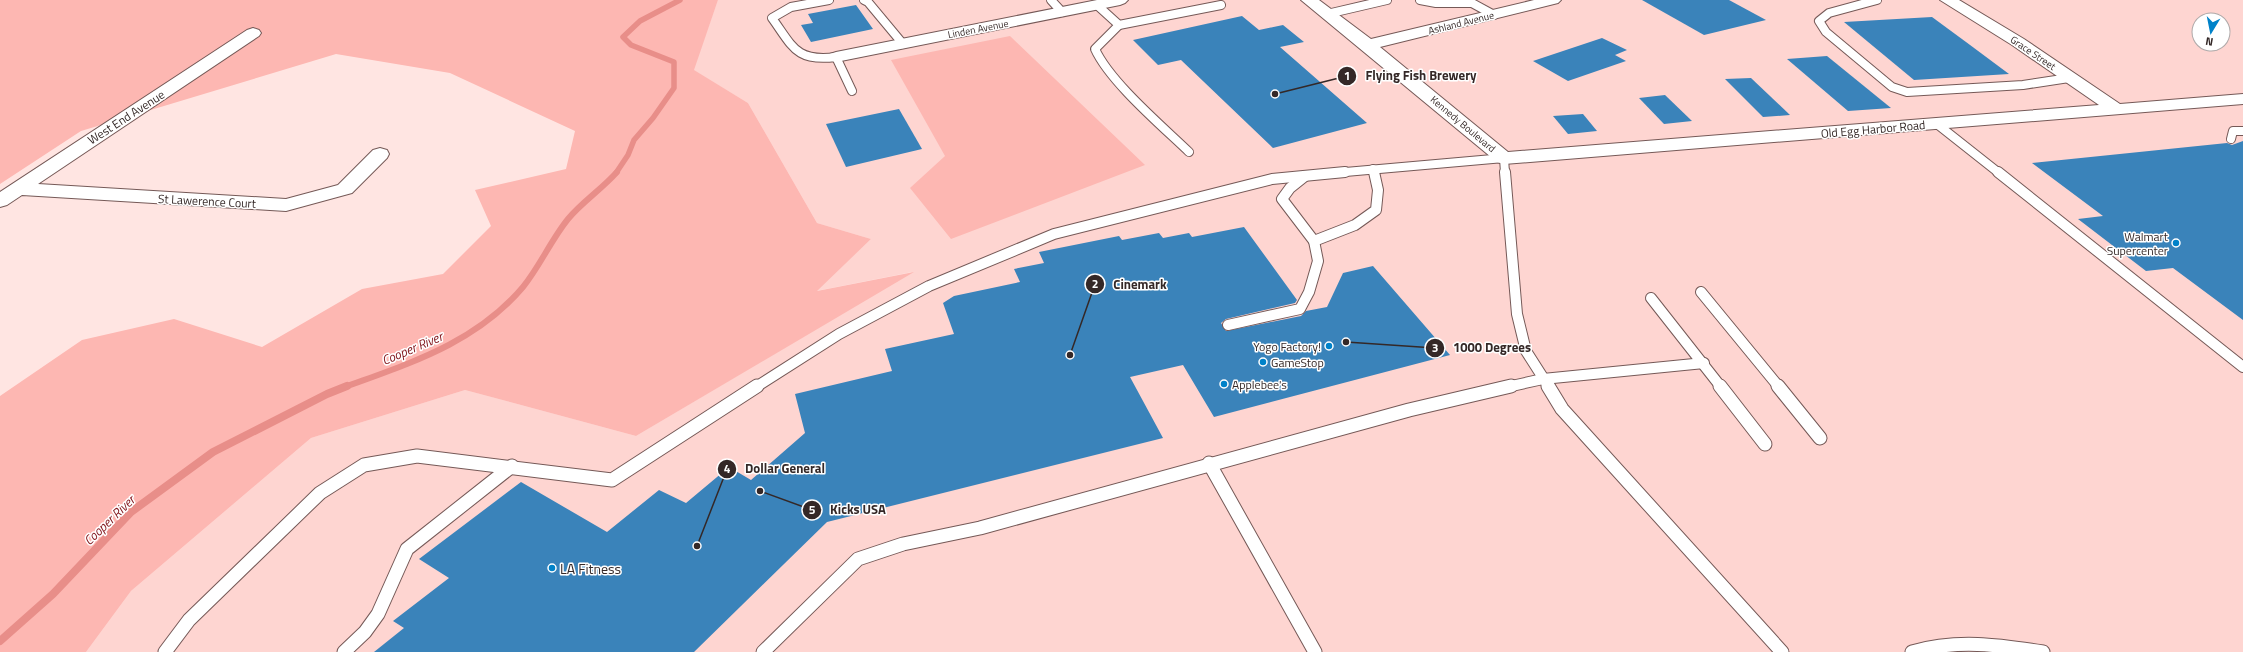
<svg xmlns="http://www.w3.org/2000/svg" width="2243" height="652" viewBox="0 0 2243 652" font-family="'Titillium Web',sans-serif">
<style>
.built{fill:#fed5d1;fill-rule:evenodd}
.green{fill:#fdb7b2}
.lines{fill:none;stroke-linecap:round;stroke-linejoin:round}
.stream-far2{stroke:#e88e89;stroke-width:5.5}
.stream-far1{stroke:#e88e89;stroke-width:6}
.stream{stroke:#e88e89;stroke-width:8}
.building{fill:#3a83ba}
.lane-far2-casing{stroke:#755957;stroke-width:10}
.lane-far1-casing{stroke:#755957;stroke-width:12}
.lane-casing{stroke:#755957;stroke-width:15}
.street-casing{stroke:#755957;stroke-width:2}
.lane-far2{stroke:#fff;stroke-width:8}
.lane-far1{stroke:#fff;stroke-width:10}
.lane{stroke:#fff;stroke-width:13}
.street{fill:#fff;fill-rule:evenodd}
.poi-dot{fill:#0082c9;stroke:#fff;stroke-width:1.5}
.labels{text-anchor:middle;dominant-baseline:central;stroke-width:3;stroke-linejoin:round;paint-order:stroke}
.far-street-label{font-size:10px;fill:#342827;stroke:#fff}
.street-label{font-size:12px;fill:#342827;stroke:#fff}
.poi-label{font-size:12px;fill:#342827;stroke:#fff;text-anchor:end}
.water-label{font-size:13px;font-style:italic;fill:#841a20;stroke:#fff}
.near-poi-label{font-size:14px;fill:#342827;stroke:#fff;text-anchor:start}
.leader{fill:none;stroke:#342827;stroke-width:1.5}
.callout-dot{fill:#342827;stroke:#fff;stroke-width:1.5}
.mark-label{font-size:12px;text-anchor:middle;font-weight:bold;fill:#fff}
.callout-label{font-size:13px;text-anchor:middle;font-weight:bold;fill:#342827;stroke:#fff;stroke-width:3;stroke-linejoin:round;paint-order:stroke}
</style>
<rect width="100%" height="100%" fill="#ffe5e2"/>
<path class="built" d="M718 0H2243V652H86L131 591 311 438 465 390 636 436 912 272 816 291 871 239 817 223 748 103 693 70ZM2199 20H2223V44H2199Z"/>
<g class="green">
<polygon points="0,0 718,0 694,70 748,103 817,223 871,239 817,291 914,272 636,436 465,390 311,438 131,591 86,652 0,652 0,396 82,340 174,319 262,347 362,289 443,274 491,226 475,190 566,169 575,131 450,73 336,54 81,131 0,184"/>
<polygon points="1010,36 1145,165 951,239 910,188 945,156 891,60"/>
</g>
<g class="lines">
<polyline class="stream-far2" points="616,173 628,155 634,140 653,118 674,88 674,62 631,45 623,37 640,21 680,0"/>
<path class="stream-far1" d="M345 387C410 363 476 343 523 287 540 266 551 240 568 219 582 202 602 189 617 172"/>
<polyline class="stream" points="0,641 53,594 131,512 213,452 327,394 347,386"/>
</g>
<g class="building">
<polygon points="1642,0 1729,0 1766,20 1704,35"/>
<polygon points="856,5 873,29 811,42 801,25 813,23 808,14"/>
<polygon points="1242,16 1259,30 1283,25 1304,42 1280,47 1367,123 1273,148 1181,60 1158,65 1133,40"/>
<polygon points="1932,17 1966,42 2009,74 1914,80 1844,22"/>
<polygon points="1602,38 1627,50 1615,55 1626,61 1568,81 1533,61"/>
<polygon points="1827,56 1891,108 1848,111 1787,59"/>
<polygon points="1751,78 1790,115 1763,117 1725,79"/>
<polygon points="1665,95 1692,121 1664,124 1639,98"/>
<polygon points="899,109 922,149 846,167 826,124"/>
<polygon points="1583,114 1597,131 1568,134 1553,116"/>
<polygon points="2243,141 2243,320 2173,268 2146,271 2078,219 2103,216 2032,163 2227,143 2232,145"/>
<polygon points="1244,227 1297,300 1295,303 1226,319 1221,323 1226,331 1301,316 1306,311 1327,307 1343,273 1373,266 1450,355 1214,417 1183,365 1130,377 1163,438 827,522 694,652 374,652 404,628 393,621 449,578 419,559 521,482 607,532 659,490 686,503 729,467 751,480 805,433 795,394 892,371 885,349 954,334 943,303 954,296 1020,282 1014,269 1044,263 1039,252 1119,236 1122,240 1159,233 1163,238 1189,233 1192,237"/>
</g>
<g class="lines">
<defs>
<g id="lane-far2">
<path d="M829 0 791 7 772 18C793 47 796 62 836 57L852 91"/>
<polyline points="864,0 868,2 903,44"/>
<polyline points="1051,0 1062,12"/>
<polyline points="1420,0 1436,3 1472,3 1494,15"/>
<polyline points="1877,0 1829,13 1819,21 1826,32 1892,87 1907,92 2023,85 2069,78"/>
<polyline points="1097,5 1119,25 1221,5"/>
<polyline points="1327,14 1387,0"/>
<path d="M1119 25 1095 49C1110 82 1162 126 1189 152"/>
<polyline points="1937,124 1999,173"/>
<polyline points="2231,139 2233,131 2243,131"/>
<polyline points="1373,169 1374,173"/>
<polyline points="1334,173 1504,158 1505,173"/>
</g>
<g id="lane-far1">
<polyline points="1505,172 1517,314 1526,351 1549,387"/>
<polyline points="1998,172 2243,367"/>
<polyline points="1305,176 1290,188 1282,199 1314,241 1355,225 1376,210 1378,190 1374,172"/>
<polyline points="1701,292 1779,387"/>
<polyline points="1651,298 1721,387"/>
<polyline points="1228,325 1300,309 1309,292 1318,261 1314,241"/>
<polyline points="756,387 839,334 929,286 1054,234 1272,179 1345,172"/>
<polyline points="1507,387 1543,379 1704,363"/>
</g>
<g id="lane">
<polyline points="1548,386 1562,409 1782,652"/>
<polyline points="1720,386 1765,444"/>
<polyline points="1778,386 1820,438"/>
<polyline points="1209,463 1315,652"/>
<polyline points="165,652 189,620 320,493 364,465 417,456 612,480 757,386"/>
<polyline points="344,652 365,632 378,614 407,549 512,466"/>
<polyline points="763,652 858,559 903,544 980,528 1409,410 1511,386"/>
<path d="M1912 652C1957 639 1998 645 2043 652"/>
</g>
<g id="street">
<polygon points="1097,0 1128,0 1125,3 1120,5 836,62 830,60 828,57 830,54 836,52"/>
<polygon points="1301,0 1319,0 1371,39 1534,0 1561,0 1558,3 1380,47 1508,152 2099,105 2012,45 1940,0 1959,0 2024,39 2120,104 2243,94 2243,104 1504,164 1497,162"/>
<polygon points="253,28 259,30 261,33 259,36 38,184 286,199 338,185 373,150 380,148 387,150 389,154 387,158 352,193 286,211 22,195 7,205 0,207 0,192 247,30"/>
</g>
</defs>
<use href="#lane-far2" class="lane-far2-casing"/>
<use href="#lane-far1" class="lane-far1-casing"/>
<use href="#lane" class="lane-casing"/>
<use href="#street" class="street-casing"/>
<use href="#lane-far2" class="lane-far2"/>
<use href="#lane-far1" class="lane-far1"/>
<use href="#lane" class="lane"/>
<use href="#street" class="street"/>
</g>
<g class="poi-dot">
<circle cx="2176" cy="243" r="4"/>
<circle cx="1329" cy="346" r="4"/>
<circle cx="1263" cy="362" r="4"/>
<circle cx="1224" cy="384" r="4"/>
<circle cx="552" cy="568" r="4"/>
</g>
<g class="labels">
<g class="far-street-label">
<text transform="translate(1461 23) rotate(-14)">Ashland Avenue</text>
<text transform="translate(978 29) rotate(-11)">Linden Avenue</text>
<text transform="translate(2033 53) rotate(34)">Grace Street</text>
<text transform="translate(1463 124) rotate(40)">Kennedy Boulevard</text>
</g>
<g class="street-label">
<text transform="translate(126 117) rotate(-33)">West End Avenue</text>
<text transform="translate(1873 129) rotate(-5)">Old Egg Harbor Road</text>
<text transform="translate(207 201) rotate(3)">St Lawerence Court</text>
</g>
<g class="poi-label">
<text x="2168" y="236">Walmart<tspan x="2168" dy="14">Supercenter</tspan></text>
<text x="1321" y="346">Yogo Factory!</text>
<text x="1271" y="362" text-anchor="start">GameStop</text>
<text x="1232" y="384" text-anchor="start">Applebee's</text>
</g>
<g class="water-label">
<text transform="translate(412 348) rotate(-23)">Cooper River</text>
<text transform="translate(109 520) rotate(-44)">Cooper River</text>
</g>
<g class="near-poi-label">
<text x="560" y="568">LA Fitness</text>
</g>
</g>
<path class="leader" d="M1275 94L1347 76M1070 355L1095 284M1346 342L1435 348M697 546L727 469M760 491L812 510"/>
<g class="callout-dot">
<circle cx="1275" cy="94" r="4"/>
<circle cx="1070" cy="355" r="4"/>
<circle cx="1346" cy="342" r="4"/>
<circle cx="697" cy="546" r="4"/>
<circle cx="760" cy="491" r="4"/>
<circle cx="1347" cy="76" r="10"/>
<circle cx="1095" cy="284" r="10"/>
<circle cx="1435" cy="348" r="10"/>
<circle cx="727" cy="469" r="10"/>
<circle cx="812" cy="510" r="10"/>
</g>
<g class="mark-label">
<text x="1347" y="80">1</text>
<text x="1095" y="288">2</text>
<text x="1435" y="352">3</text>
<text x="727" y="473">4</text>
<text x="812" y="514">5</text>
</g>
<g class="callout-label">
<text x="1421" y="80">Flying Fish Brewery</text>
<text x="1140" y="289">Cinemark</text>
<text x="1492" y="352">1000 Degrees</text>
<text x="785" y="473">Dollar General</text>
<text x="858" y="514">Kicks USA</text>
</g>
<g transform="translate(2211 32) rotate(190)"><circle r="19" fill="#ffffff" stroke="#aea9a9"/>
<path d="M0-3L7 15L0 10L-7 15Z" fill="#0082c9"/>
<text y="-6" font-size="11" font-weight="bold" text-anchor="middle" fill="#342827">N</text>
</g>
</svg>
